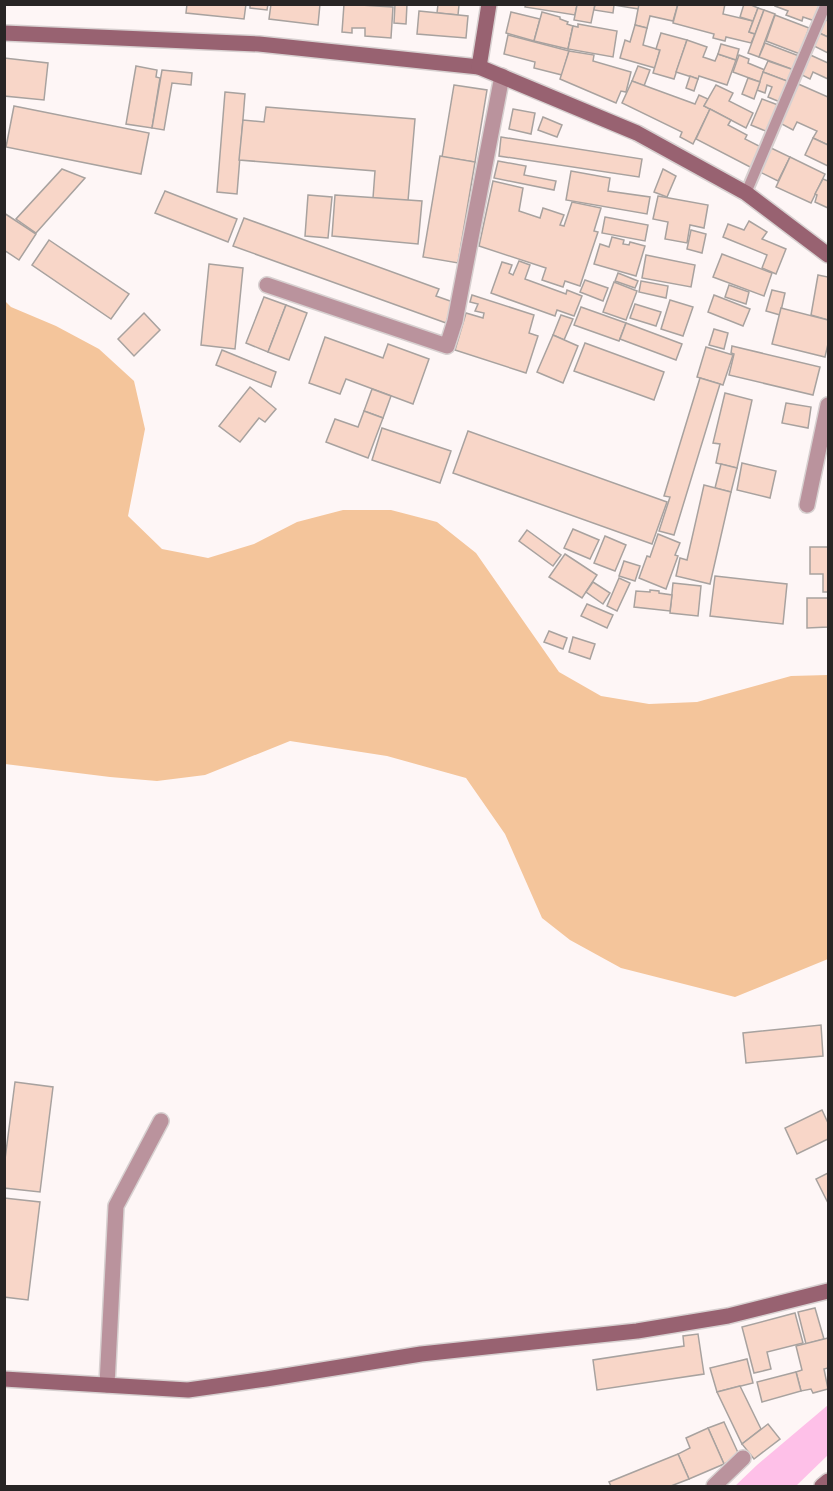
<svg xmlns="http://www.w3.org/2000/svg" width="833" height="1491" viewBox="0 0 833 1491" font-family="Mulish,sans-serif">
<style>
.green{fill:#f4c59b}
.water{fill:#fec0e8}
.building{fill:#f8d6c8;stroke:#a8a29f;stroke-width:1.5}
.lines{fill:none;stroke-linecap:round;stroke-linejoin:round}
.lane-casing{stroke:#d7d0d0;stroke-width:14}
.street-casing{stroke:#d7d0d0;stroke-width:18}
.secondary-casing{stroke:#d7d0d0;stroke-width:18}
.lane{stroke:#ba939d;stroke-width:10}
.street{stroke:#ba939d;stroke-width:15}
.secondary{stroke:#986271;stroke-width:15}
</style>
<rect width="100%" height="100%" fill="#fef6f6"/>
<polygon class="green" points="4,300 11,307 56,326 99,349 134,381 145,429 128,516 162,549 208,558 254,544 297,522 343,510 391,510 437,522 476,553 559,672 601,696 649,704 697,702 791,676 828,675 828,959 735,997 621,968 570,940 542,918 505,834 466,778 387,756 290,741 205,775 157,781 110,777 5,764"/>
<polygon class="water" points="828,1405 828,1455 796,1486 735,1486 757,1465"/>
<g class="building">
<polygon points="187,4 246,4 244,19 186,13"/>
<polygon points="250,4 268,4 267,10 250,8"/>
<polygon points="271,4 320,4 318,25 269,19"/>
<polygon points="344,4 393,7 391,38 365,36 365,28 352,28 352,33 342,32"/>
<polygon points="395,4 407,4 406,24 394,23"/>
<polygon points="438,4 459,5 458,15 437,13"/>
<polygon points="526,4 579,4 577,5 575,15 525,7"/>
<polygon points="595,4 639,4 639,9 614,5 613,13 594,10"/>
<polygon points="595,4 591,23 574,20 577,5"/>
<polygon points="639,4 678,4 673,21 650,16 647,28 635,25"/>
<polygon points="678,4 725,4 723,14 753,21 749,32 755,34 751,43 726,37 725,41 713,38 714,34 673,23"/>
<polygon points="744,4 749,4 758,8 753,21 740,17"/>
<polygon points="776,4 821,4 815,21 803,17 802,21 786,15 788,11 775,6"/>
<polygon points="758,8 764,10 755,34 749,32"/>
<polygon points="764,10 775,14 759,57 748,53"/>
<polygon points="419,11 468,16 466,38 417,34"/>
<polygon points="511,12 540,19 534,41 506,33"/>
<polygon points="542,12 560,17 560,19 568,22 567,24 573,26 568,49 534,41"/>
<polygon points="775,15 809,28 800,54 766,41"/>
<polygon points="823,18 828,21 828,37 817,32"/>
<polygon points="578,24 617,31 613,57 568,49 573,26 578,27"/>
<polygon points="635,25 647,28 643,45 660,50 655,68 620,58 625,40 630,42"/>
<polygon points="817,32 828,37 828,53 812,45"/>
<polygon points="661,33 687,40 674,79 653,73 660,50 656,49"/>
<polygon points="508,35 569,51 562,75 534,68 535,62 504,54"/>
<polygon points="687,40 707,47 703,57 715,61 718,54 736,60 727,85 699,76 698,79 676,72"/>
<polygon points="765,43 799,56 794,70 759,57"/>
<polygon points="721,44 739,49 736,60 718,54"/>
<polygon points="569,51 594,55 593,61 631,72 626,92 621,91 616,103 560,79"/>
<polygon points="806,53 828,63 828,79 813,72 810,79 798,73"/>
<polygon points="739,55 749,59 748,63 765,70 760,82 733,72"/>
<polygon points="4,58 48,63 44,100 4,96"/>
<polygon points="768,61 794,70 789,82 763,72"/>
<polygon points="136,66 157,70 156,77 160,78 152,128 126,124"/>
<polygon points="638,66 650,70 644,86 632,81"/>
<polygon points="162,70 192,73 191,85 172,83 164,130 152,128"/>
<polygon points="763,72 787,81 780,102 768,97 772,87 767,85 765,93 757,90"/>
<polygon points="690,76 698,79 694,91 686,88"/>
<polygon points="748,78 760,82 754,99 742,94"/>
<polygon points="632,81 695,104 699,95 708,99 704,106 710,109 693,144 680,137 682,132 622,103"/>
<polygon points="796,83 828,97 828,145 813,138 817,131 797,122 793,130 778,122"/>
<polygon points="454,85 487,90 475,162 442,157"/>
<polygon points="716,85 733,93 729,101 753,113 746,128 704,106"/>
<polygon points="225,92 245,94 237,194 217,192"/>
<polygon points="762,99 778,105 768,132 751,125"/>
<polygon points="14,106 149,133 141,174 6,147"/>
<polygon points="266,107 415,119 408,201 373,198 375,171 239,160 243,120 264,122"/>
<polygon points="513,109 535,113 531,134 509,129"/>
<polygon points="710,109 731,120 728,125 747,135 745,139 763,148 752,168 696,139"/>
<polygon points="543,117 562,125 557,137 538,130"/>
<polygon points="501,137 642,159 639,177 499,156"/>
<polygon points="813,138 828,145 828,166 805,155"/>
<polygon points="769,147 790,157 778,181 758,171"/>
<polygon points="440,156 475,162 458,263 423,257"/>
<polygon points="790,157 825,174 811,203 776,187"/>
<polygon points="498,161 526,166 524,175 556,181 554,190 494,178"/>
<polygon points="62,169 85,178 36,233 16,219"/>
<polygon points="663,169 676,176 667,197 654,192"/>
<polygon points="571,171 610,178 608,191 650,197 647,214 566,200"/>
<polygon points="823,179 828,181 828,208 815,202 817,195 815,194"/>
<polygon points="493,181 523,188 519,211 540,218 543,208 564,215 560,225 564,226 572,202 601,208 594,231 598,232 580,286 565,281 563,287 542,280 546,268 479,246"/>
<polygon points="165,191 237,219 228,242 155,213"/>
<polygon points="308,195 332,197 328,238 305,236"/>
<polygon points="335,195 422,201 418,244 332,236"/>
<polygon points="658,196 708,205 704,228 690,225 687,243 665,239 668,222 653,219"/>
<polygon points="4,213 36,234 19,260 4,250"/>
<polygon points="605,217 648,225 645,241 602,233"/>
<polygon points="244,218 439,289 436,296 453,302 446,323 233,246"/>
<polygon points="749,221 767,232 762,239 786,249 776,274 762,268 767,255 723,237 728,224 744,230"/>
<polygon points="691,230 706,234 702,253 687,249"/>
<polygon points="612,237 624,240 623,244 629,245 630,242 645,246 636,276 594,264 600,244 609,247"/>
<polygon points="49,240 129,294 111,319 32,265"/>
<polygon points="722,254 772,273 764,296 713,277"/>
<polygon points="646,255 695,265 691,287 642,278"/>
<polygon points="519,261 530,265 525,279 566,294 567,290 582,296 574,316 557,310 555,316 491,293 502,262 512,265 509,273 513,275"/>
<polygon points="209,264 243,268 235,349 201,345"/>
<polygon points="618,273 638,281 635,288 615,281"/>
<polygon points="818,275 828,277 828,320 811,315"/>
<polygon points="585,280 608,288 603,301 580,292"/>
<polygon points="641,281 668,286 666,298 639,292"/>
<polygon points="614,282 637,291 626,320 603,312"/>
<polygon points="729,285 749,292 746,304 725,297"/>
<polygon points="772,290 785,293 780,315 766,311"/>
<polygon points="472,295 534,315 529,333 538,336 526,373 455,350 466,313 483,318 484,313 475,311 478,304 470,302"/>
<polygon points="714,295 750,309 743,326 708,312"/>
<polygon points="264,297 286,305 268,352 246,343"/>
<polygon points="670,300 693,307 683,336 661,329"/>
<polygon points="635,304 661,312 656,326 630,318"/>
<polygon points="286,305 307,313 289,360 268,352"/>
<polygon points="581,307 626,323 619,341 574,325"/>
<polygon points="781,308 828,320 828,344 825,357 772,344"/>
<polygon points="144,313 160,330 134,356 118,339"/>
<polygon points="561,315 573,319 564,340 553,335"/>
<polygon points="626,323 682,344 676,360 620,339"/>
<polygon points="714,329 728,333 724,349 709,345"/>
<polygon points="553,335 578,346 563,383 537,372"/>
<polygon points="325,337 383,358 388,344 429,359 413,404 346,379 340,394 309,383"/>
<polygon points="585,343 664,372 654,400 574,371"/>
<polygon points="732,346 820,367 813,395 729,375 734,354 731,353"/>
<polygon points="706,347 733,355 723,385 697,377"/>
<polygon points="222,350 276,372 271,387 216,365"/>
<polygon points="700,378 720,384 674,535 659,531 670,497 664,496"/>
<polygon points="250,387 276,409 265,422 259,418 240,442 219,426"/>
<polygon points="372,389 391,396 383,418 364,411"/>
<polygon points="725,393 752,400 737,468 716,463 720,444 713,443"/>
<polygon points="786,403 811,407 808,428 782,423"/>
<polygon points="364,411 383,418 368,458 326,442 335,419 358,427"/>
<polygon points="382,428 451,451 440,483 372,460"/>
<polygon points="468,431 667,502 652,544 453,473"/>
<polygon points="742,463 776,471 770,498 737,490"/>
<polygon points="721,464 737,468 731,492 715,488"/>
<polygon points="704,485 731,492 710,584 676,576 680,558 687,560"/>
<polygon points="573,529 599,540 590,559 564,548"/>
<polygon points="527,530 561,555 553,566 519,541"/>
<polygon points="658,534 680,543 675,555 678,556 666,589 639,578 647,556 650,557"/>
<polygon points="605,536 626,545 615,571 594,563"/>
<polygon points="810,547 828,547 828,592 823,592 823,574 810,574"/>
<polygon points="565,554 597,575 582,598 549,577"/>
<polygon points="624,561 640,566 635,581 619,576"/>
<polygon points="715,576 787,584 783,624 710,616"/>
<polygon points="619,578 630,583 617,611 607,606"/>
<polygon points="593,582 610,593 603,604 586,592"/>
<polygon points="673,583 701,586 698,616 670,613"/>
<polygon points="650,590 659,591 659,593 672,595 670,611 634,607 636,591 650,592"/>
<polygon points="807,598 828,598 828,627 807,628"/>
<polygon points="587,604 613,615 607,628 581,616"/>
<polygon points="549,631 567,638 563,649 544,642"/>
<polygon points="573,637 595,644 590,659 569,652"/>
<polygon points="821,1025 823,1056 746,1063 743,1033"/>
<polygon points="15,1082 53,1087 40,1192 4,1188 4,1167"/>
<polygon points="822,1110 828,1123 828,1139 797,1154 785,1128"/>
<polygon points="828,1173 828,1203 816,1179"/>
<polygon points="4,1198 40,1202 28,1300 4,1297"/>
<polygon points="815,1308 824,1339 806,1344 798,1312"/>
<polygon points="795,1313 803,1343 767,1352 771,1369 754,1373 742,1327"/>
<polygon points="698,1334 704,1374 597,1390 593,1360 684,1346 683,1336"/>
<polygon points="828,1338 828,1368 824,1369 828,1389 813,1393 811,1389 801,1391 796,1372 802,1370 796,1346"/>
<polygon points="747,1359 753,1383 717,1392 710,1368"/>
<polygon points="796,1372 801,1391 762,1402 757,1382"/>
<polygon points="740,1386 761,1429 742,1444 717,1392"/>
<polygon points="724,1422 740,1457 724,1464 708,1428"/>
<polygon points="768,1424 780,1439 754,1459 742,1444"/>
<polygon points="708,1428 724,1464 689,1479 678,1454 690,1448 686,1438"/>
<polygon points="678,1454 689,1479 671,1486 611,1486 609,1482"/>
</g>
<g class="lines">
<defs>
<polyline id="lane" points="746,193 826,4"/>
<g id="street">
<polyline points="267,285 447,346 455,321 502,76"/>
<polyline points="807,505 828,405"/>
<polyline points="107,1385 116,1206 161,1121"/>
<polyline points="714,1486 743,1458"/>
</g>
<g id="secondary">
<polyline points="4,33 259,44 479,67 637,133 746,193 828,255"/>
<polyline points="479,67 489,4"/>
<polyline points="4,1379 188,1390 266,1379 421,1354 637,1331 728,1316 828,1291"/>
<polyline points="822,1486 828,1481"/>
</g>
</defs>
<use href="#lane" class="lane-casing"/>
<use href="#street" class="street-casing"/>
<use href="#secondary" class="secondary-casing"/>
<use href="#lane" class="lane"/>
<use href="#street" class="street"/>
<use href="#secondary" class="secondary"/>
</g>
<rect width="833" height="1491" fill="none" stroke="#282525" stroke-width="12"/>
</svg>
